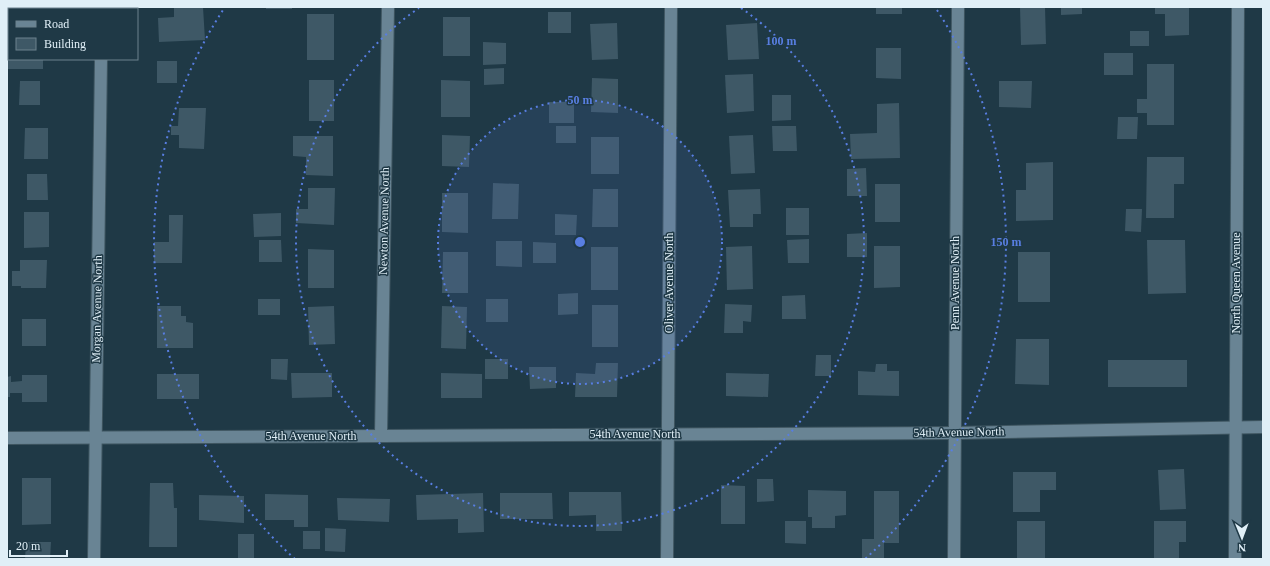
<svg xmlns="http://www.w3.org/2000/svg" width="1270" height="566" viewBox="0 0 1270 566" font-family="'Times New Roman',serif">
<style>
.building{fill:#3e5866}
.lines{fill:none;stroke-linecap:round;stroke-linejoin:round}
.street-casing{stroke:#3f5661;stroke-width:14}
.street{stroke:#698494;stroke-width:12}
.ring{fill:none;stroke:#587ee1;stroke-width:2;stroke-dasharray:2 4}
.labels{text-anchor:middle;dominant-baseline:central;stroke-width:3;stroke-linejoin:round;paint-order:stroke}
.street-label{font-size:12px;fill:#e0eff7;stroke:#1f3946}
.centre{fill:#587ee1;stroke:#1f3946;stroke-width:2}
.ring-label{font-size:12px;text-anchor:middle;font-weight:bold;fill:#587ee1;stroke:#1f3946;stroke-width:3;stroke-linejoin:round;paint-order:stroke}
</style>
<rect width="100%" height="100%" fill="#1f3946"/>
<g class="building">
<rect x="23" y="7" width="22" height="2"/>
<polygon points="174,7 203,7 205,40 159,42 158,18 174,17"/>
<rect x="266" y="7" width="26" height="2"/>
<rect x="876" y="7" width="26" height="7"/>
<polygon points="1020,7 1045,7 1046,44 1021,45"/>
<polygon points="1061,7 1082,7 1082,14 1061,15"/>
<polygon points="1155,7 1189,7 1189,35 1165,36 1165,14 1155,14"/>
<rect x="548" y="12" width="23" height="21"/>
<rect x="307" y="14" width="27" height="46"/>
<rect x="443" y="17" width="27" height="39"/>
<polygon points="617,23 618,59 592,60 590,24"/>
<polygon points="757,23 759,59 728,60 726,25"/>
<rect x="1130" y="31" width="19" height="15"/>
<polygon points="483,42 506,43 506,64 483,65"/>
<polygon points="7,43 9,43 9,59 43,59 43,69 7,69"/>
<polygon points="876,48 901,48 901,79 876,78"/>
<rect x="1104" y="53" width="29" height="22"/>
<rect x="157" y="61" width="20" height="22"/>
<polygon points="1147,64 1174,64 1174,125 1147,125 1147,113 1137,113 1137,99 1147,99"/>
<polygon points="504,68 504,84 484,85 484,69"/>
<polygon points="753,74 754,111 727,113 725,75"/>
<polygon points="592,78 618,79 618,113 591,112"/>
<rect x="309" y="80" width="25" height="41"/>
<polygon points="441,80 470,81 470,117 441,117"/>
<polygon points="20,81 40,81 40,105 19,105"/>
<polygon points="999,81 1032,81 1031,108 999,107"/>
<polygon points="772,95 791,95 791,120 772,121"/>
<rect x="549" y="102" width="25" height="21"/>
<polygon points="899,103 900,158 851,159 850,134 877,133 877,104"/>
<polygon points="179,108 206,108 204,149 179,148 179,135 171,135 171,126 178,126"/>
<polygon points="1118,117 1138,117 1137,139 1117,139"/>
<rect x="556" y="126" width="20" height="17"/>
<polygon points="772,126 796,126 797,151 773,151"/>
<polygon points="25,128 48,128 48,159 24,159"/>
<polygon points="442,135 470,136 469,167 442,166"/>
<polygon points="753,135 755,173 731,174 729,136"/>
<polygon points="293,136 333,136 333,176 306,175 306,157 293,156"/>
<rect x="591" y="137" width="28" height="37"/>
<polygon points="1147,157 1184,157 1184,184 1174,184 1174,218 1146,218"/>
<polygon points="1053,162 1053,220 1016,221 1016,190 1026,190 1026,163"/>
<polygon points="866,168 867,196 847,196 847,169"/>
<polygon points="27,174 47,174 48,200 27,200"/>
<polygon points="493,183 519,184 518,219 492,219"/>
<rect x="875" y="184" width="25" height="38"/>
<polygon points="308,188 335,188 334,225 296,223 296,209 308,209"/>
<polygon points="593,189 618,189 618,227 592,227"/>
<polygon points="760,189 761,214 753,214 753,227 730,227 728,190"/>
<polygon points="442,193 468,193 468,233 442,232"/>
<rect x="786" y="208" width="23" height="27"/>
<polygon points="1126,209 1142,209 1141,232 1125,231"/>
<polygon points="24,212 49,212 49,247 24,248"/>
<polygon points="281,213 281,236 254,237 253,214"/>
<polygon points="555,214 577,215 576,235 555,235"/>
<polygon points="169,215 183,215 182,263 154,263 154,242 169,242"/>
<polygon points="867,233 867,257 847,257 847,234"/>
<polygon points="809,239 809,263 788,263 787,240"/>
<polygon points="259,240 281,240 282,262 259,262"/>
<polygon points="1147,240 1185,240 1186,293 1148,294"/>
<polygon points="496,241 522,241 522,267 496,266"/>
<polygon points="533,242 556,243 556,263 533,263"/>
<polygon points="752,246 753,289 727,290 726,247"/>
<polygon points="874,246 900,246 900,287 874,288"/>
<rect x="591" y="247" width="27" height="43"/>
<polygon points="308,249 334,250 334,288 308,288"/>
<polygon points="443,252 468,252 468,293 442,293"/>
<rect x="1018" y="252" width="32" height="50"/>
<polygon points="20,260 47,260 46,288 21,288 21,286 12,286 12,271 20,271"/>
<polygon points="578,293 578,314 558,315 558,294"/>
<polygon points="805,295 806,319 782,319 782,296"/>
<rect x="258" y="299" width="22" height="16"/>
<rect x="486" y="299" width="22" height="23"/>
<polygon points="725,304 752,305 751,322 743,321 743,333 724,333"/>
<rect x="592" y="305" width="26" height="42"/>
<polygon points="157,306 181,306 181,316 186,316 186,322 193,323 193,348 157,348"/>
<polygon points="334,306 335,344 309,345 308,307"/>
<polygon points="442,306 467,307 466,349 441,348"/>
<rect x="22" y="319" width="24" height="27"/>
<polygon points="1016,339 1049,339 1049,385 1015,384"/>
<polygon points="816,355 831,355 831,376 815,376"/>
<polygon points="271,359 288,359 287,380 271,379"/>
<rect x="485" y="359" width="23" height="20"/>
<rect x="1108" y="360" width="79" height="27"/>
<polygon points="596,363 618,363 617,397 575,397 576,373 595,374"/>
<polygon points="876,364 887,364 887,371 899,371 899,396 858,395 858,371 875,372"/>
<polygon points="529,367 556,367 556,388 530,389"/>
<polygon points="291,373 332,373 332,397 292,398"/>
<polygon points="441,373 482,374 482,398 441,398"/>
<polygon points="726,373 769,374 768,397 726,396"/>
<rect x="157" y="374" width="42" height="25"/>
<polygon points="22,375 47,375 47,402 22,402 22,393 10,393 10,397 7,397 7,377 11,376 11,382 22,381"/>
<polygon points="1184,469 1186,509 1160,510 1158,470"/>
<polygon points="1013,472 1056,472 1056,490 1040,490 1040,512 1013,512"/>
<polygon points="22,478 51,478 51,524 22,525"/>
<polygon points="757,479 773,479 774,501 757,502"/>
<polygon points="150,483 173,483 174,508 177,508 177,547 149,547"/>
<polygon points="721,485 745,486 745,524 721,524"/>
<polygon points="808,490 846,491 846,515 835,516 835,528 812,528 812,517 808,517"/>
<polygon points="874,491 899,491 899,543 884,543 884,559 862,559 862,539 874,539"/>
<polygon points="569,492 621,492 622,531 596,531 596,515 569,516"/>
<polygon points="483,493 484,532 458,533 458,519 417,520 416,495"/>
<polygon points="500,493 552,493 553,519 500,519"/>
<polygon points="265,494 308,495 308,527 294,527 294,520 265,520"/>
<polygon points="199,495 244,496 244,523 199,520"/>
<polygon points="337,498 390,499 389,522 338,520"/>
<polygon points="785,521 806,521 806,544 785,543"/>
<rect x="1017" y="521" width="28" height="38"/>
<polygon points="1154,521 1186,521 1186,542 1179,542 1179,559 1154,559"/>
<polygon points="325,528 346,529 345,552 325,551"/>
<rect x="303" y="531" width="17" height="18"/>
<rect x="238" y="534" width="16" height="25"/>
<polygon points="26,542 51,542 50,559 25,559"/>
</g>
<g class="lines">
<defs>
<g id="street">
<polyline points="102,9 102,7"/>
<polyline points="381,435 388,7"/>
<polyline points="7,438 954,433 1263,427"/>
<polyline points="94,559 101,59"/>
<polyline points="667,559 671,7"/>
<polyline points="954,559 958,7"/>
<polyline points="1235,559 1238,7"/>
</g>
</defs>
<use href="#street" class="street-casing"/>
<use href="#street" class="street"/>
</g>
<circle cx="580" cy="242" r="142" fill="#587ee1" fill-opacity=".12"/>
<g class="ring">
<circle cx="580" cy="242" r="142"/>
<path d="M741 8A284 284 0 1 1 419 8"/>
<path d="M295 559A426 426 0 0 1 223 10M937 10A426 426 0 0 1 865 559"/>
</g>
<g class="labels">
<g class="street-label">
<text transform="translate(384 221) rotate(-89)">Newton Avenue North</text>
<text transform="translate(669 283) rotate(-90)">Oliver Avenue North</text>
<text transform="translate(955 283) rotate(-90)">Penn Avenue North</text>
<text transform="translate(1236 283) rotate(-90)">North Queen Avenue</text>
<text transform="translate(97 309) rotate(-89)">Morgan Avenue North</text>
<text transform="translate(959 432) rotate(-1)">54th Avenue North</text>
<text x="635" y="434">54th Avenue North</text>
<text x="311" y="436">54th Avenue North</text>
</g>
</g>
<circle cx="580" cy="242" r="6" class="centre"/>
<g class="ring-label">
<text x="781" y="45">100 m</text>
<text x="580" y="104">50 m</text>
<text x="1006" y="246">150 m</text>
</g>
<rect width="1270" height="566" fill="none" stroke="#e0eff7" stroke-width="16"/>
<rect x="8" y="8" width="130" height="52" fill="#1f3946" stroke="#6c828d"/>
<rect x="16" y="21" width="20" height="6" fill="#698494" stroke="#6c828d"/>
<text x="44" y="28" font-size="12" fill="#e0eff7">Road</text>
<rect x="16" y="38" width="20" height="12" fill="#3e5866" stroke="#6c828d"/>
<text x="44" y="48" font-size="12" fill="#e0eff7">Building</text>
<g transform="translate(1242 538) rotate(179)" stroke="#1f3946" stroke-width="3" paint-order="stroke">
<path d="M0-3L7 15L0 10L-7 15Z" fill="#e0eff7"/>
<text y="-6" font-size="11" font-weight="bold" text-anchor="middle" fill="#e0eff7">N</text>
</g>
<path d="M10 550v6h57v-6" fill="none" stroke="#e0eff7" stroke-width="2"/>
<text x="16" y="550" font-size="12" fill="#e0eff7" stroke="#1f3946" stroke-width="3" paint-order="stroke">20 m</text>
</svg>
